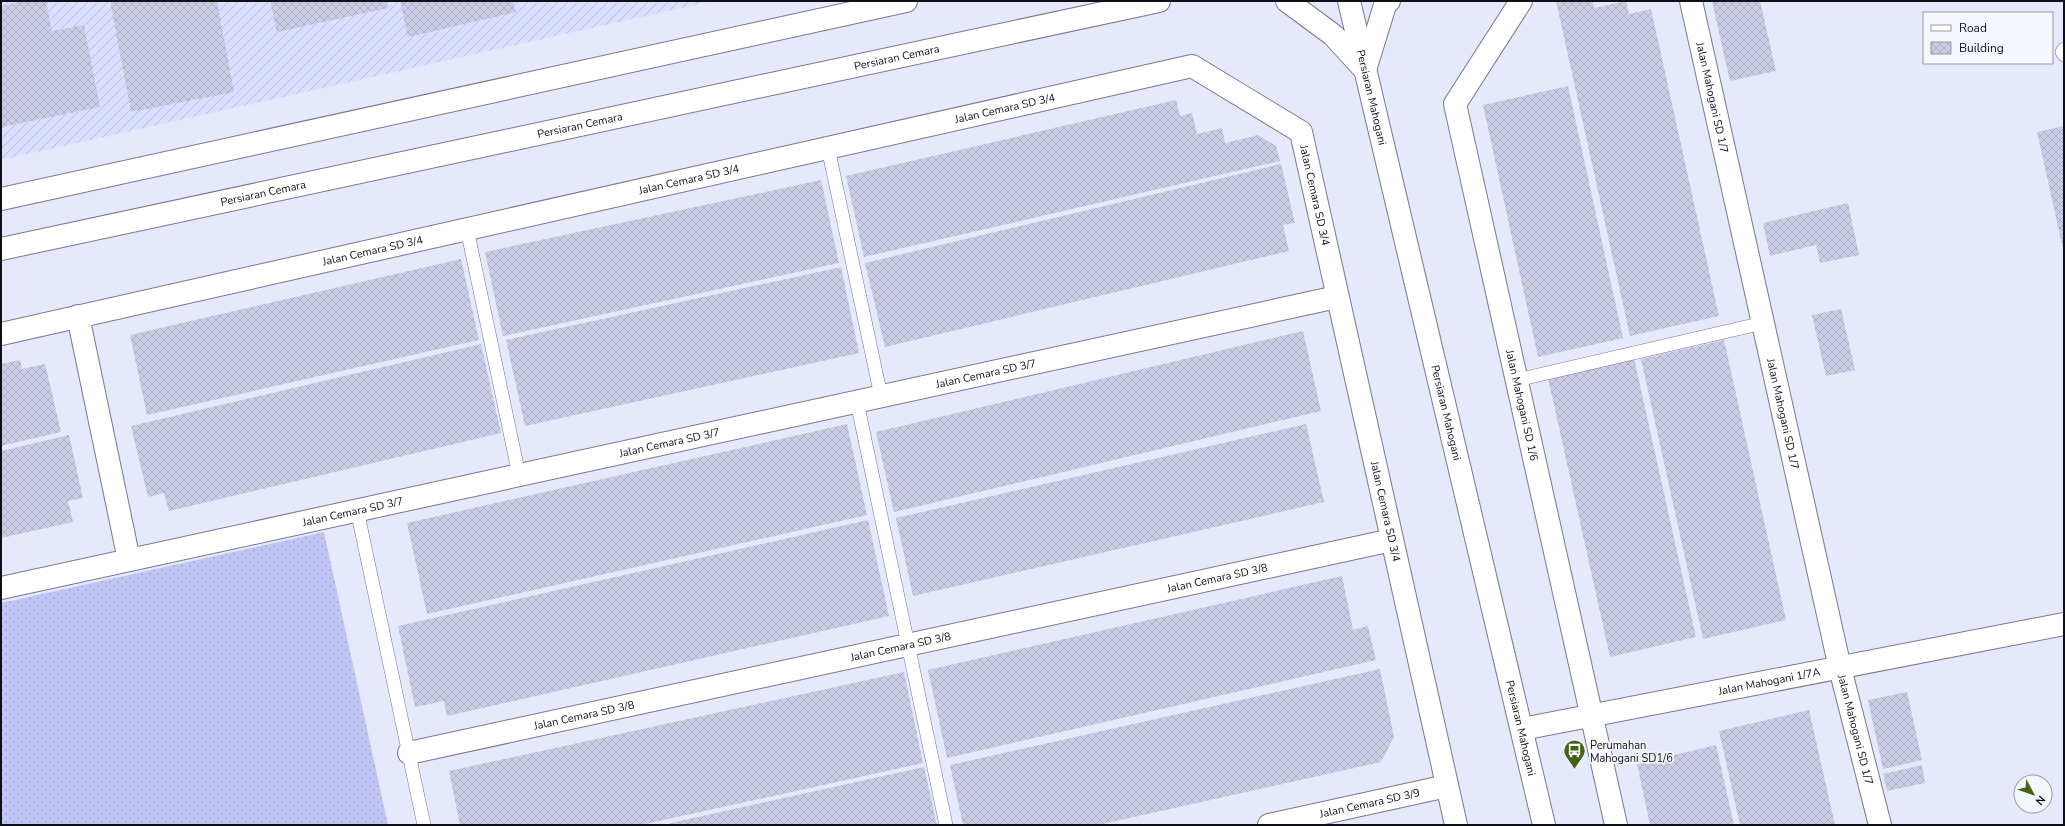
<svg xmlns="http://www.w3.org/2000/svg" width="2065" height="826" viewBox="0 0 2065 826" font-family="'Nunito Sans',sans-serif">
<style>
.industrial{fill:url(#industrial-furrows)}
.grass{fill:url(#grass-dots)}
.building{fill:url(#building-cross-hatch)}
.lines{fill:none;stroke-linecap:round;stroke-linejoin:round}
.service-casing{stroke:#76788e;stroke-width:14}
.minor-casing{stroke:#76788e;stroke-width:24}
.tertiary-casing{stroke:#76788e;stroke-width:24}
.secondary-casing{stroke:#76788e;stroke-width:24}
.service{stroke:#fff;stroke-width:13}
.minor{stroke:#fff;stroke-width:22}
.tertiary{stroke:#fff;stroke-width:22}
.secondary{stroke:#fff;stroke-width:22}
.labels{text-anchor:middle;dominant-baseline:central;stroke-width:3.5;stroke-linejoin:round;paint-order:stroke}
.street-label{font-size:11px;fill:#0e0f17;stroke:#f6f7fc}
.poi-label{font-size:11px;fill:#0e0f17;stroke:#f6f7fc;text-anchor:start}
</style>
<defs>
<pattern id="industrial-furrows" width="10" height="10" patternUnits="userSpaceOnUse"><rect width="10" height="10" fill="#dbdfff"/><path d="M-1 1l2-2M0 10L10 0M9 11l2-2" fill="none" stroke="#bbbeda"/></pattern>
<pattern id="grass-dots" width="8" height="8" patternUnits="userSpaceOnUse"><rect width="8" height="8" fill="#bfc5f5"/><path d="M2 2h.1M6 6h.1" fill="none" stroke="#a3a8d1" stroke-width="1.8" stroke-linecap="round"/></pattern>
<pattern id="building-cross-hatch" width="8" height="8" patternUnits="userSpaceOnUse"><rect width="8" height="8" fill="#cacde5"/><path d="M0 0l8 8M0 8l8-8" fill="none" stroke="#acafc4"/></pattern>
</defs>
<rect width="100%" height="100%" fill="#e6e9fc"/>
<polygon class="industrial" points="1,1 713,1 1,160"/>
<polygon class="grass" points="324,532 388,825 1,825 1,603"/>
<g class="building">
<polygon points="25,1 46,1 52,31 84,25 100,107 1,127 1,6"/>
<polygon points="110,1 217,1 234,92 131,112"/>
<polygon points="270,1 386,1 388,8 277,32"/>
<polygon points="400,1 513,1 516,12 408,37"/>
<polygon points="1556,1 1593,1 1594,8 1626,1 1629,14 1651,9 1719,316 1630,336"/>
<polygon points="1712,1 1760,1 1776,71 1730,81"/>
<polygon points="1568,86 1623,338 1538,357 1483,105"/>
<polygon points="1176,100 1180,116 1192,113 1197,134 1222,128 1225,143 1258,135 1276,146 1280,161 864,257 846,176"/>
<polygon points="2064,126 2064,249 2063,249 2037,132"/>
<polygon points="1281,164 1295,223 1283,225 1289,251 885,347 865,263"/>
<polygon points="821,180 839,263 503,336 485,252"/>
<polygon points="1848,203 1859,255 1820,263 1816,245 1770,256 1763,223"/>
<polygon points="461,259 479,340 147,415 130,335"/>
<polygon points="841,267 859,353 525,426 506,340"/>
<polygon points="1841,309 1855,370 1826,376 1812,315"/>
<polygon points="1303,331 1321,411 894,512 876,432"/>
<polygon points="1724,340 1786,620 1703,639 1641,359"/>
<polygon points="481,344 501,433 169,511 164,493 148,497 131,426"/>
<polygon points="1634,358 1696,637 1610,657 1548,378"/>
<polygon points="20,360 22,369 45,364 61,432 1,446 1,364"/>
<polygon points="847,424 867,515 427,614 407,523"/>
<polygon points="1306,424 1324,502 913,596 896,518"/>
<polygon points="69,435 83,498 68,501 73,522 1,538 1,451"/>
<polygon points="868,520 889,616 447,716 444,701 415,707 398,626"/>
<polygon points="1342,576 1353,630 1368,626 1376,660 947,758 928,670"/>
<polygon points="1380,669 1394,737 1381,762 1098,825 963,825 950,765"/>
<polygon points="904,672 923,763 641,825 460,825 449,771"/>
<polygon points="1907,692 1922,760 1883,769 1868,700"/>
<polygon points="1809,710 1835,825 1740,825 1719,731"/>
<polygon points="1716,745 1734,825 1650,825 1637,764"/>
<polygon points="1922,765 1925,783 1887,791 1883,774"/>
<polygon points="924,767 937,825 666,825 675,822"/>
</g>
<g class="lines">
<defs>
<g id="service">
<polyline points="2064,49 2062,52 2064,55"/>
<polyline points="828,148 881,396"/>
<polyline points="467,229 519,475"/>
<polyline points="1517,380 1763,323"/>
<polyline points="857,402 946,825"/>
<polyline points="357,510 424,825"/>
</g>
<g id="minor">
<path id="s1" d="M1521 1 1455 104 1616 825"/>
<path id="s2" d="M1691 1 1840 668 1880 825"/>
<polyline points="78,316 129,560"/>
<path id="s3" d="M1 334 1192 66 1301 132 1456 825"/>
<path id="s4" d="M1 588 1337 297"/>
<path id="s5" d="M1522 729 2064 624"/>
<path id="s6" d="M409 753 1392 540"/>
<path id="s7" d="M1269 825 1447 786"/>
</g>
<g id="tertiary">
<path id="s8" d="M1349 1 1544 825"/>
</g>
<g id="secondary">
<polyline points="1287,1 1333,35 1365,70"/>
<polyline points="1365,70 1385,5 1389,1"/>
<polyline points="1,199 906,1"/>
<path id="s9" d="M1 249 1159 1"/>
</g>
</defs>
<use href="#service" class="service-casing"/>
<use href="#minor" class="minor-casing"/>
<use href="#tertiary" class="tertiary-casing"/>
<use href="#secondary" class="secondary-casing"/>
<use href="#service" class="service"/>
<use href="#minor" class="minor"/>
<use href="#tertiary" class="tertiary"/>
<use href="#secondary" class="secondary"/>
</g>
<defs>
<symbol id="bus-pin" viewBox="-11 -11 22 30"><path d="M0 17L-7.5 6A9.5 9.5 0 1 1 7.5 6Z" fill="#436216" stroke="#f6f7fc"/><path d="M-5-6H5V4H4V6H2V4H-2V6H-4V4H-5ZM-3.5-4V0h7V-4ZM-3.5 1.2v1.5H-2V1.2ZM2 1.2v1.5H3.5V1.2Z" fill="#fff"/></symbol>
</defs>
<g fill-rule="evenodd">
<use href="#bus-pin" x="1562" y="738" width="25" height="34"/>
</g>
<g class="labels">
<g class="street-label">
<text stroke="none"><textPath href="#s9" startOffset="916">Persiaran Cemara</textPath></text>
<text stroke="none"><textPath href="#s2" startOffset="99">Jalan Mahogani SD 1/7</textPath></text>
<text stroke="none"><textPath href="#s8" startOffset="99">Persiaran Mahogani</textPath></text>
<text stroke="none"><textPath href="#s3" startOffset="1029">Jalan Cemara SD 3/4</textPath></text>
<text stroke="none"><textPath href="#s9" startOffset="592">Persiaran Cemara</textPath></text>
<text stroke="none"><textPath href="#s3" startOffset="705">Jalan Cemara SD 3/4</textPath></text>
<text stroke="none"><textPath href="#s9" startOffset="268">Persiaran Cemara</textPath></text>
<text stroke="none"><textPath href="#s3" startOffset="1413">Jalan Cemara SD 3/4</textPath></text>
<text stroke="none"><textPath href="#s3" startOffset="381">Jalan Cemara SD 3/4</textPath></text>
<text stroke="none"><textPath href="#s4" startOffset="1008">Jalan Cemara SD 3/7</textPath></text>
<text stroke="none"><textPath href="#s1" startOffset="431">Jalan Mahogani SD 1/6</textPath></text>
<text stroke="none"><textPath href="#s8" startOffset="423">Persiaran Mahogani</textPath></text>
<text stroke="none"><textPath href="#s2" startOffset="423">Jalan Mahogani SD 1/7</textPath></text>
<text stroke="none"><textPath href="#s4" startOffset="684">Jalan Cemara SD 3/7</textPath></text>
<text stroke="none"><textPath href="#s4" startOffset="360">Jalan Cemara SD 3/7</textPath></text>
<text stroke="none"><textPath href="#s3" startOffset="1737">Jalan Cemara SD 3/4</textPath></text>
<text stroke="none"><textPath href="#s6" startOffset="827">Jalan Cemara SD 3/8</textPath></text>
<text stroke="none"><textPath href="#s6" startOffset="503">Jalan Cemara SD 3/8</textPath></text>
<text stroke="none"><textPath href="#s5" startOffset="252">Jalan Mahogani 1/7A</textPath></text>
<text stroke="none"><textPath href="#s6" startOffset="179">Jalan Cemara SD 3/8</textPath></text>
<text stroke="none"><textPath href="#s8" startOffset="747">Persiaran Mahogani</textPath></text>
<text stroke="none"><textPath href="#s2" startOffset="747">Jalan Mahogani SD 1/7</textPath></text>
<text stroke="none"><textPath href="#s7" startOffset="103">Jalan Cemara SD 3/9</textPath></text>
</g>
<g class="poi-label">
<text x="1590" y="745">Perumahan<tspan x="1590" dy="13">Mahogani SD1/6</tspan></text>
</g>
</g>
<rect width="2065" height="826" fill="none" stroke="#0e0f17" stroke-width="4"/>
<rect x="1923" y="12" width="130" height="52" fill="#f6f7fc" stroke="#999aa0"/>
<rect x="1931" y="25" width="20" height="6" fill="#ffffff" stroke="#999aa0"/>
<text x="1959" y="32" font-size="12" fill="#0e0f17">Road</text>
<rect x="1931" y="42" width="20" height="12" fill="url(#building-cross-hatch)" stroke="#999aa0"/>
<text x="1959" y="52" font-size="12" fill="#0e0f17">Building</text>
<g transform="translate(2033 794) rotate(131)"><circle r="19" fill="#f6f7fc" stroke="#999aa0"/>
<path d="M0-3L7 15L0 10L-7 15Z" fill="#436216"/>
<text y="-6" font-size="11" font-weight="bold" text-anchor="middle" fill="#0e0f17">N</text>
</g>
</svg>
